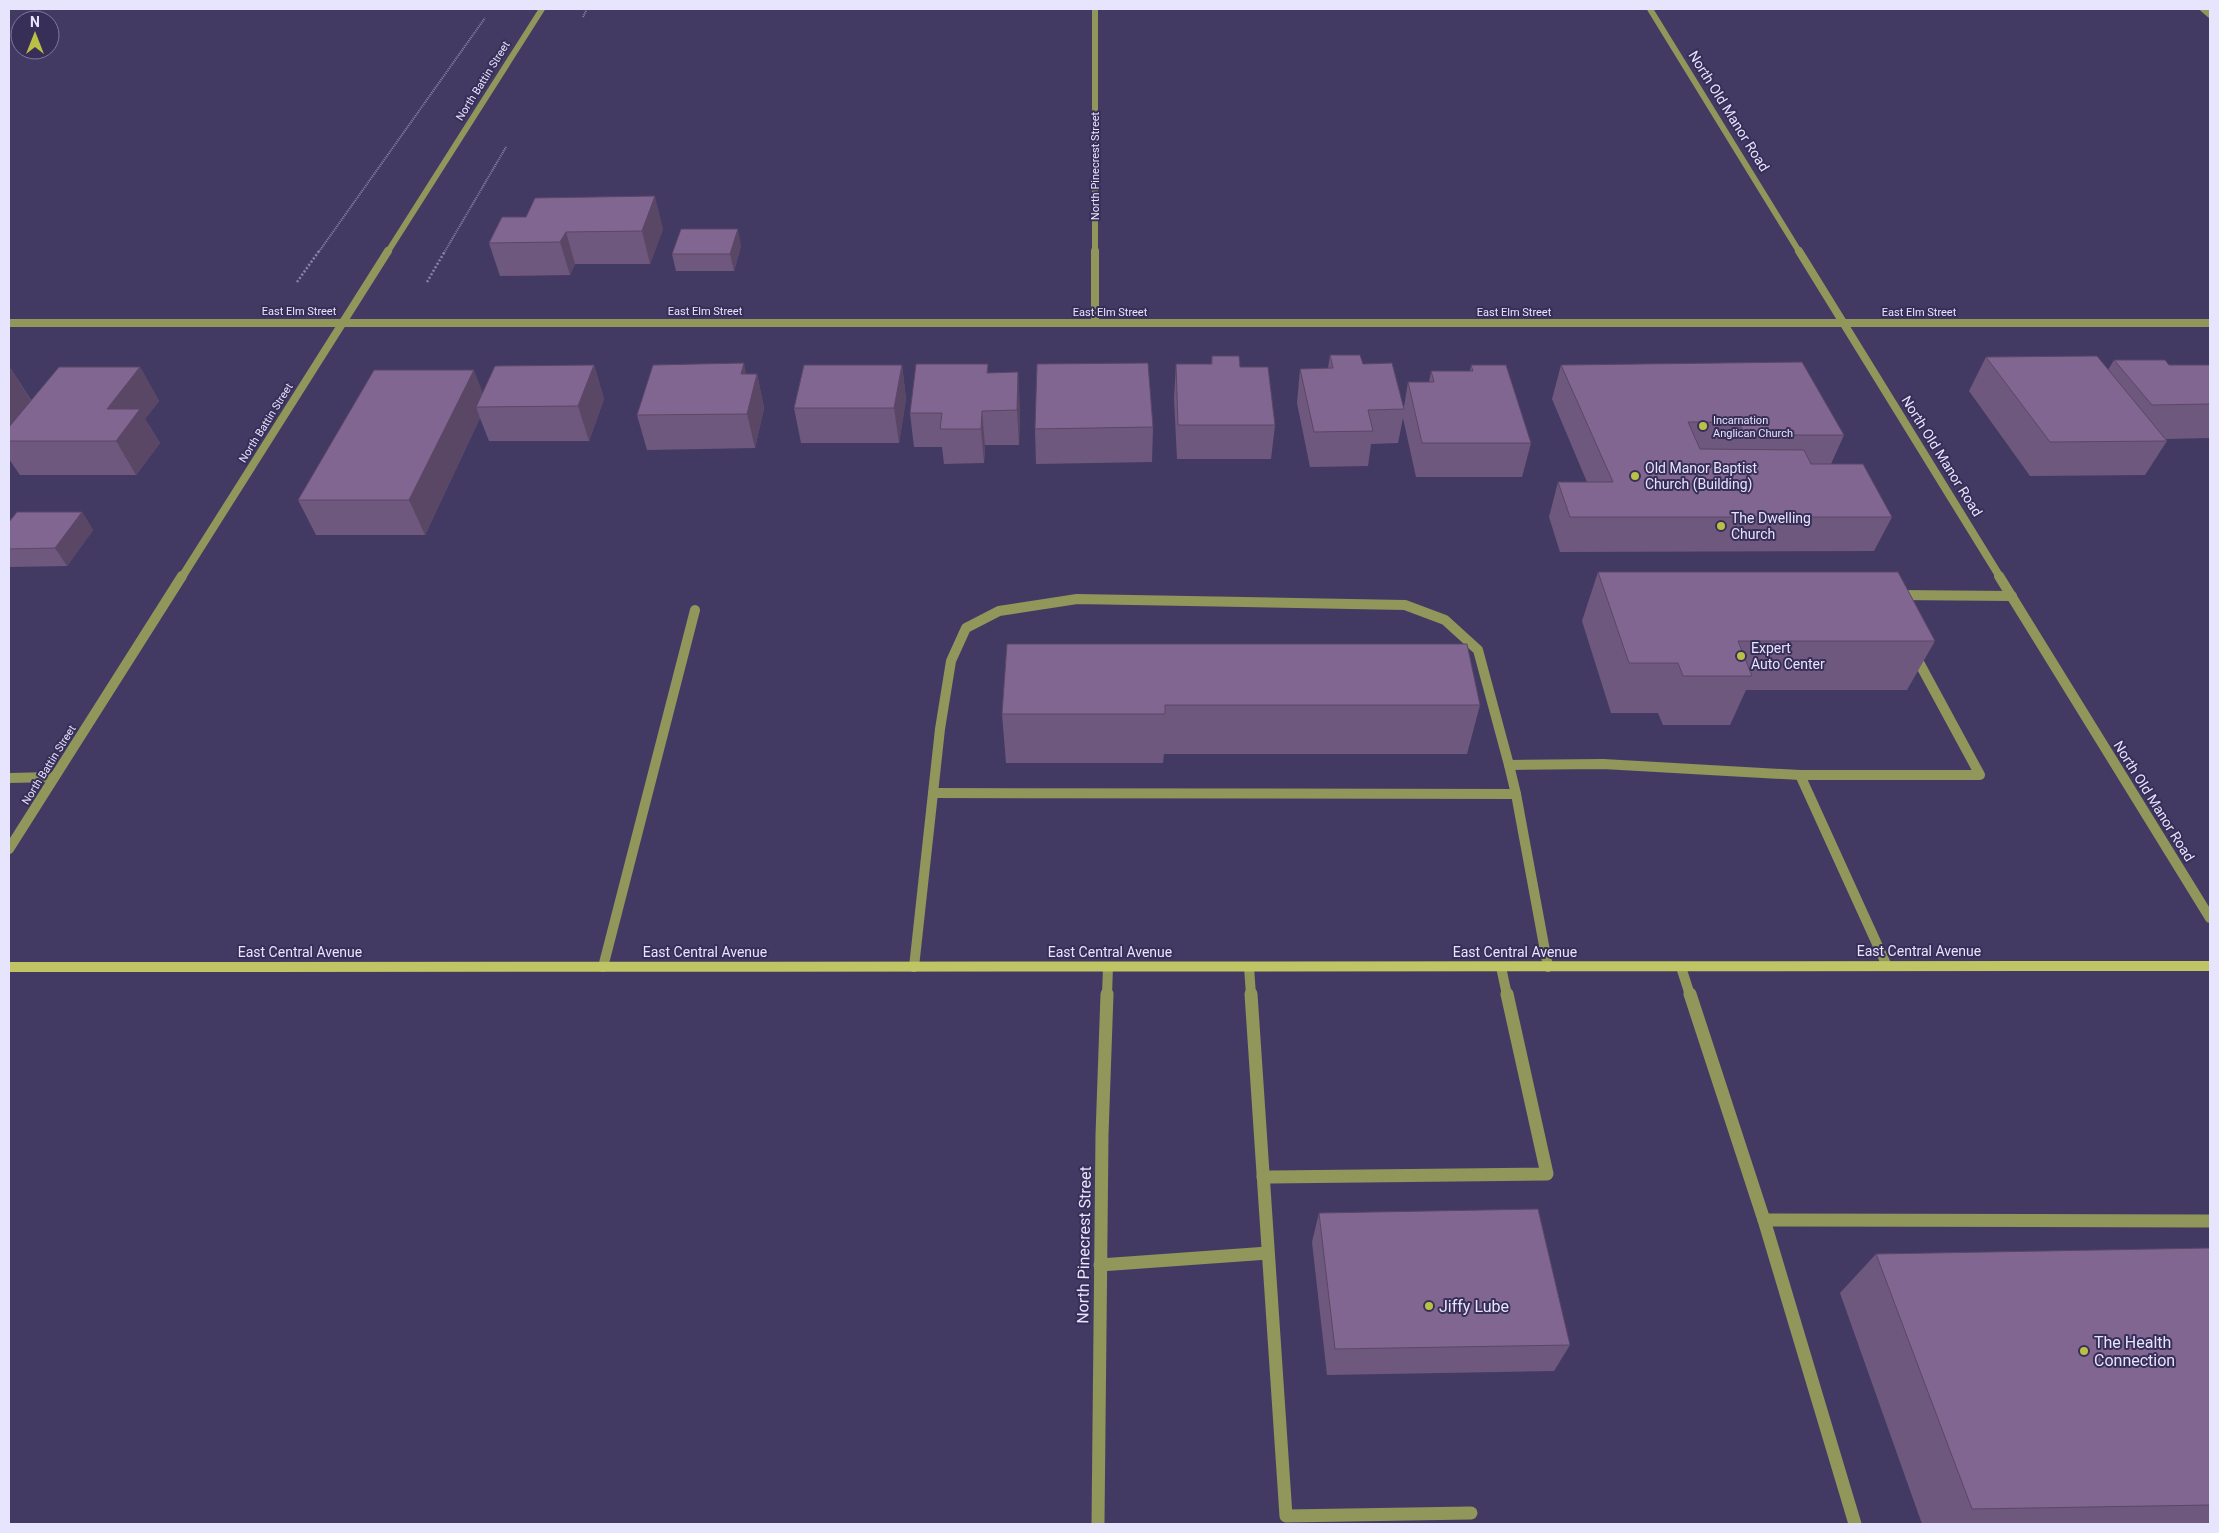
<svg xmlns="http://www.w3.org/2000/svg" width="2219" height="1533" viewBox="0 0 2219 1533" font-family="Roboto,sans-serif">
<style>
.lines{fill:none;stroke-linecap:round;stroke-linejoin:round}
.path-far1{stroke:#8983a6;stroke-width:2;stroke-dasharray:1 1;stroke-linecap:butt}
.path{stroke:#8983a6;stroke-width:2.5;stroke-dasharray:2 2;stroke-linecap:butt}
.service-far1{stroke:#91965b;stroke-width:10}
.service{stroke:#91965b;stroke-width:13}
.minor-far3{stroke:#91965b;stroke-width:6}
.minor-far2{stroke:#91965b;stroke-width:8}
.minor-far1{stroke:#91965b;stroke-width:10}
.minor{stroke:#91965b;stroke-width:13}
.secondary{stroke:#bfc564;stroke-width:10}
.wall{fill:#6f587d}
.shaded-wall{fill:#5a4766}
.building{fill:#816691;stroke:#5a4766}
.poi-dot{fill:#bac045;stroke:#382f59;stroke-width:2}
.labels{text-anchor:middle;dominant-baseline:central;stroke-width:4;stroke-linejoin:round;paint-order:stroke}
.far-street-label{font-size:11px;fill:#e7e4fe;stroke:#382f59}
.far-poi-label{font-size:11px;fill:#e7e4fe;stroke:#382f59;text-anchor:start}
.street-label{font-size:14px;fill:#e7e4fe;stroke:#382f59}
.poi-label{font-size:14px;fill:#e7e4fe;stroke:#382f59;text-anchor:start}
.near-street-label{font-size:16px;fill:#e7e4fe;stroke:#382f59}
.near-poi-label{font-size:16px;fill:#e7e4fe;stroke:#382f59;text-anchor:start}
</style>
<rect width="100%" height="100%" fill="#433a64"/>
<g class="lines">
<g class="path-far1">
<polyline points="583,17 587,9"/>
<polyline points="318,253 485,18"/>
<polyline points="444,253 506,147"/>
</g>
<g class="path">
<polyline points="297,282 319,251"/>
<polyline points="427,282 445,251"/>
</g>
<g class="service-far1">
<polyline points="1898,595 2012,596"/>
<polyline points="1800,775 1887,966"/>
<polyline points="9,778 54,777"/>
<polyline points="933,793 1516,794 1509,765"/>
<polyline points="1516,794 1548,967"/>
<polyline points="603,967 695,610"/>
<polyline points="914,967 940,729 951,661 966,628 999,611 1077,599 1405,605 1445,620 1478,650 1509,765 1603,764 1800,775 1980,775 1915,655"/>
<polyline points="1249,967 1251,995"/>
<polyline points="1501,967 1507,995"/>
<polyline points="1681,967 1690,995"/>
</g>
<g class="service">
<polyline points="1251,994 1286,1516 1471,1513"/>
<polyline points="1690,994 1764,1220 1855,1524"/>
<polyline points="1263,1177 1547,1174 1507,994"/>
<polyline points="1764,1220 2210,1221"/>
<polyline points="1100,1265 1268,1253"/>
</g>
<g class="minor-far3">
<polyline points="1095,9 1095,253"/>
<polyline points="1650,9 1800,253"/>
<polyline points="2203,9 2210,15"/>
<polyline points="387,253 542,9"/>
</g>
<g class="minor-far2">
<polyline points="1095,251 1095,323"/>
<polyline points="1799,251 2000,577"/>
<polyline points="9,323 2210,323"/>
<polyline points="182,577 388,251"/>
</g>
<g class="minor-far1">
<polyline points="1999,576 2210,918"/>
<polyline points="9,849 182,576"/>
<polyline points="1107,995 1108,967"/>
</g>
<polyline class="minor" points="1098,1524 1102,1135 1107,994"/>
<polyline class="secondary" points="9,967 2210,966"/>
</g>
<g class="wall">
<polygon points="502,217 663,229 650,264 575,264 570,275 500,276 489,243"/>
<polygon points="741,246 734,271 676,271 672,254"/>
<polygon points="1330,355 1363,364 1404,407 1408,382 1429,382 1431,371 1470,371 1471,365 1531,443 1522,477 1416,477 1403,418 1398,443 1371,444 1368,466 1310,467 1297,403 1300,369 1328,368"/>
<polygon points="1212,356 1240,367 1275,425 1271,459 1177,459 1174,398 1176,364 1211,364"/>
<polygon points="1986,357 2108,370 2114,360 2169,365 2210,365 2210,438 2166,439 2167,441 2145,475 2030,476 1969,391"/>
<polygon points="988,364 988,373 1020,406 1019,445 985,445 984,463 944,464 942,447 914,447 910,413"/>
<polygon points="594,365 604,399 589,441 489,441 480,418 425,535 316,535 298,500 483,393"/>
<polygon points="902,365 906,399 899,443 801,443 794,408"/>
<polygon points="1561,365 1844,435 1831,464 1892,517 1874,551 1560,552 1549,517 1558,482 1587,482 1552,399"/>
<polygon points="140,367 159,401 145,419 160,443 136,475 20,475 9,459 9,369 11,369 31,400"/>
<polygon points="746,374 757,374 764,408 755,448 647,450 637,415"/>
<polygon points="1153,427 1152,462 1036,464 1035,429"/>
<polygon points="82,512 93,530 67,566 9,567 9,522"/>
<polygon points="1598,572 1935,641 1907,690 1746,690 1730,725 1663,725 1658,713 1611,713 1582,621"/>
<polygon points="1007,644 1480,705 1467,754 1164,754 1163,763 1006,763 1002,714"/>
<polygon points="1319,1213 1570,1345 1554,1371 1327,1375 1312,1242"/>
<polygon points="2210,1248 2210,1524 1922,1524 1840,1293 1876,1254"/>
</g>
<g class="shaded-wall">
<polygon points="655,196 663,229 650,264 642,231"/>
<polygon points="738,229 741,246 734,271 730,254"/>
<polygon points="566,232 575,264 570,275 560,242"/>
<polygon points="744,363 751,397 741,374"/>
<polygon points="594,365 604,399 589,441 578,406"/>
<polygon points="902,365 906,399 899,443 894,408"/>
<polygon points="140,367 159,401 145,419 160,443 136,475 116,441 107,409"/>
<polygon points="11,369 32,403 9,431 9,371"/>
<polygon points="474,370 487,404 476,407 480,418 425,535 409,500"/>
<polygon points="1018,372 1020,406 1019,445 1017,410"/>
<polygon points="757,374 764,408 755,448 747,414"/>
<polygon points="982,411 985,445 984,463 981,429"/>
<polygon points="82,512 93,530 67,566 55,548"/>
</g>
<g class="building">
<polygon points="655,196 642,231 566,232 560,242 489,243 502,217 526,217 535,198"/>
<polygon points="681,229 738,229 730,254 672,254"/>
<polygon points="1330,355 1360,355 1363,364 1392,363 1404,409 1368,410 1373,431 1314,432 1300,369 1333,368"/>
<polygon points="1212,356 1239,356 1240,367 1268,367 1275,425 1178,425 1176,364 1212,364"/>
<polygon points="2097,356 2167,441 2050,442 1986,357"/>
<polygon points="2114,360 2165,360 2169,365 2210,365 2210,404 2152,405"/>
<polygon points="1802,362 1844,435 1746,435 1738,422 1688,422 1700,449 1804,450 1811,464 1863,464 1892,517 1570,517 1558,482 1613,482 1561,365"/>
<polygon points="744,363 741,374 757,374 747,414 637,415 653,365"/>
<polygon points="1148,363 1153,427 1035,429 1037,364"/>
<polygon points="916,364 988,364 987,373 1018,372 1017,410 982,411 981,429 940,429 942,413 910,413"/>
<polygon points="594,365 578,406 476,407 495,366"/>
<polygon points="804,365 902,365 894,408 794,408"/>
<polygon points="1471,365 1506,365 1531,443 1422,443 1408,382 1434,382 1431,371 1473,371"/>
<polygon points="59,367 140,367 107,409 140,409 116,441 9,441 9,427"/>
<polygon points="374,370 474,370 409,500 298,500"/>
<polygon points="17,512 82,512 55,548 9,549 9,522"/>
<polygon points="1598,572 1898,572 1935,641 1738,641 1752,676 1683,676 1678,663 1629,663"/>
<polygon points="1007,644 1467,644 1480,705 1165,705 1165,714 1002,714"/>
<polygon points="1538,1209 1570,1345 1335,1349 1319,1213"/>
<polygon points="2210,1248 2210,1505 1972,1509 1876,1254"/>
</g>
<g class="poi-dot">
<circle cx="1703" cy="426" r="5"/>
<circle cx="1635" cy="476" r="5"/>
<circle cx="1721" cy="526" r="5"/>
<circle cx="1741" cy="656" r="5"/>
<circle cx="1429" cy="1306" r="5"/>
<circle cx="2084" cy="1351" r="5"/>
</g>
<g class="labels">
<g class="far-street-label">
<text transform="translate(483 81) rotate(-58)">North Battin Street</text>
<text transform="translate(1095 166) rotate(-90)">North Pinecrest Street</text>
<text x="299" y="311">East Elm Street</text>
<text x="705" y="311">East Elm Street</text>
<text x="1110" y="312">East Elm Street</text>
<text x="1514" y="312">East Elm Street</text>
<text x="1919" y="312">East Elm Street</text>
<text transform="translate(266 423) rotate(-58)">North Battin Street</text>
<text transform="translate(49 765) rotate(-58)">North Battin Street</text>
</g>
<g class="far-poi-label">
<text x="1713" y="420">Incarnation<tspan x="1713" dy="13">Anglican Church</tspan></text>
</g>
<g class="street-label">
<text transform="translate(1729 111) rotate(58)">North Old Manor Road</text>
<text transform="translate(1942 456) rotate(58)">North Old Manor Road</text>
<text transform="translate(2154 801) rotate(58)">North Old Manor Road</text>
<text x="1919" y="951">East Central Avenue</text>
<text x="300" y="952">East Central Avenue</text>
<text x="705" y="952">East Central Avenue</text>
<text x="1110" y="952">East Central Avenue</text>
<text x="1515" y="952">East Central Avenue</text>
</g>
<g class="poi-label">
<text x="1645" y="468">Old Manor Baptist<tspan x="1645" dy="16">Church (Building)</tspan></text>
<text x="1731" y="518">The Dwelling<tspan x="1731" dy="16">Church</tspan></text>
<text x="1751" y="648">Expert<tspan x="1751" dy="16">Auto Center</tspan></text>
</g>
<g class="near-street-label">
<text transform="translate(1084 1245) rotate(-89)">North Pinecrest Street</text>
</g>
<g class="near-poi-label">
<text x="1439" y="1306">Jiffy Lube</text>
<text x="2094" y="1342">The Health<tspan x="2094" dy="18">Connection</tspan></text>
</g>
</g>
<rect width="2219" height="1533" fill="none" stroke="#e7e4fe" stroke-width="20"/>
<g transform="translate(35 35)"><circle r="24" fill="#382f59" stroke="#7e779b"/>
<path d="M0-4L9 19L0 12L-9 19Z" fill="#bac045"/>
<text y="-8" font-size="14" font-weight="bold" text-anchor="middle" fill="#e7e4fe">N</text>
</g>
</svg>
